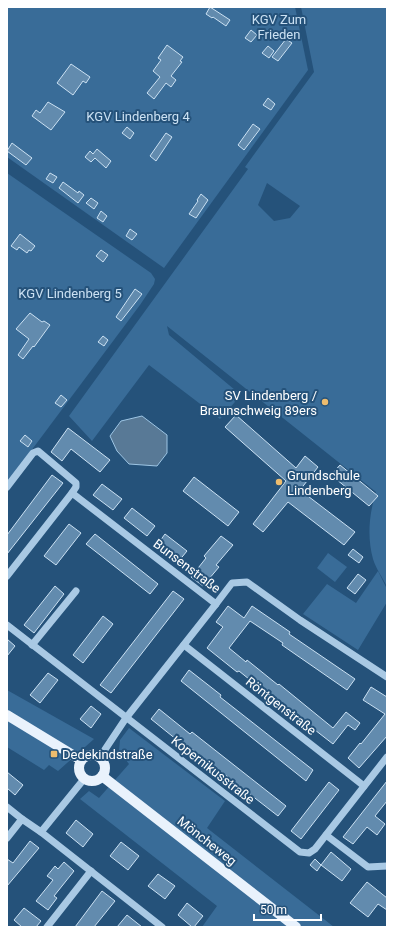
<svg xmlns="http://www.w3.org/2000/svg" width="394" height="934" viewBox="0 0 394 934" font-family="Roboto,sans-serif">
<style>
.green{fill:#396c98;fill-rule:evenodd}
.water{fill:#587996;stroke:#9dc5e4}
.building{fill:#628bae;stroke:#cbe1f3}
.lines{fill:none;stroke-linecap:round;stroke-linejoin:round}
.minor{stroke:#a9c9e4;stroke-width:7}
.major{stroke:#e9f2fc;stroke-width:10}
.poi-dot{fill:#edbc6e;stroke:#25527a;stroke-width:1.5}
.labels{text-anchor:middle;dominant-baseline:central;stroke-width:4;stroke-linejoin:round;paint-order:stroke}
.park-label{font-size:13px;fill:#cbe1f3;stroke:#25527a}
.poi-label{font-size:13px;fill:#fff;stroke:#25527a;text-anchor:start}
.street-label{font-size:13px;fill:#fff;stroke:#25527a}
</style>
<rect width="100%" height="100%" fill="#25527a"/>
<g class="green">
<polygon points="7,7 295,7 308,70 164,268 7,157"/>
<path d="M301 7H387V587C383 578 376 569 373 559 367 537 369 514 376 492L167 326 169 335 241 395 220 419 149 365 92 441 69 416 248 169 245 167 314 72ZM267 183 300 206 290 218 274 221 258 205Z"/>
<polygon points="7,173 151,273 155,279 154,284 140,305 7,483"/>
<polygon points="328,553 347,567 335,582 317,568"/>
<polygon points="378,571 386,587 387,602 358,650 303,614 327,584 356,603"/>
<polygon points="7,690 94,739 58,771 49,765 44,770 7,747"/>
<polygon points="129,728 225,801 207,828 334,927 202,927 217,906 80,799 89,791 99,798 129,764 119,751 120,740"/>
</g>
<polygon class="water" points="142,416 167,435 167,453 157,466 129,464 117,451 110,436 121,421"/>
<g class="building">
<polygon points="210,7 230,20 226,26 213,17 212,18 206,14"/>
<polygon points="251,30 257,35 251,42 245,38"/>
<polygon points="286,39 292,43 278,61 272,57"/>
<polygon points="167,45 183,57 180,61 182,62 171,76 176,80 171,87 166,83 154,99 147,93 160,77 153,71 161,60 158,58"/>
<polygon points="268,46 274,51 269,58 262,53"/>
<polygon points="71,64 90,77 86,83 83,81 73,95 57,83"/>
<polygon points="268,98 275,104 271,110 263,105"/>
<polygon points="48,102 65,112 51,130 32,116 36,110 40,113"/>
<polygon points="253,124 260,129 244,150 238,145"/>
<polygon points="127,127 134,133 130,139 122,133"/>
<polygon points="166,133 172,137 156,161 150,156"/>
<polygon points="12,143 32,158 26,165 7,151"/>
<polygon points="97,149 111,161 106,168 95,158 91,162 85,157 90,151 93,154"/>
<polygon points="50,173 57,177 53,183 46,179"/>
<polygon points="63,182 78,193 79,191 84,195 78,203 59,188"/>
<polygon points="201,194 208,200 196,218 189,214 198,201 197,200"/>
<polygon points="91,198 98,203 94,209 86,203"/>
<polygon points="101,211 107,216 103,222 97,218"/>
<polygon points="130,229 137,234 132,240 126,236"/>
<polygon points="20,234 35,246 31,251 29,250 27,253 19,247 17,250 11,246"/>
<polygon points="101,250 108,255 103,262 96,256"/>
<polygon points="135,289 142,294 121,321 116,317"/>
<polygon points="30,313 42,322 44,321 50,325 34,347 33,346 23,359 18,355 29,339 16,329"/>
<polygon points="103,336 108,340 104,346 98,342"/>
<polygon points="61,395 67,400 61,407 55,403"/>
<polygon points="236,415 296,468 305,456 318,467 300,490 355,532 344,545 288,502 263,532 253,524 286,481 225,427"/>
<polygon points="68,428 110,460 100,472 71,449 62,461 51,452"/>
<polygon points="25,435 32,441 28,447 20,441"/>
<polygon points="340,465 378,496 369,506 331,475"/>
<polygon points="52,475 63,483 7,554 7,535"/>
<polygon points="194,477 239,512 228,526 183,491"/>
<polygon points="102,484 122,499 113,510 93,495"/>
<polygon points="132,508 155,526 147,536 124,518"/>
<polygon points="69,524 81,533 56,565 44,556"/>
<polygon points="95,534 158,584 150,594 86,544"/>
<polygon points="165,534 187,551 178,562 157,545"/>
<polygon points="221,536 233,545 216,565 219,567 203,586 191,577 206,558 204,556"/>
<polygon points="353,549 363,557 359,563 348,555"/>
<polygon points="358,574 366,580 355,594 347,588"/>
<polygon points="55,586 64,594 34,633 24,625"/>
<polygon points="173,591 184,599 111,693 100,685"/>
<polygon points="228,606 244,618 252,606 290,632 289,634 355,679 347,690 282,645 283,643 250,621 229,648 246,662 247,660 278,685 279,684 333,728 346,712 360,723 355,730 348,725 333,744 270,695 270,696 239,671 237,672 207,648 222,628 223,627 216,622"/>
<polygon points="103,616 113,624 83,663 73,655"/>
<polygon points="7,639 15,646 7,656"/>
<polygon points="189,670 221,695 220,697 313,770 306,781 181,681"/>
<polygon points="48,673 58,680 40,703 30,695"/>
<polygon points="371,687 387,697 387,736 359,768 348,758 360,743 361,744 385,714 363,700"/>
<polygon points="91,706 101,714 91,728 80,719"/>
<polygon points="159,709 190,734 192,732 286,806 278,816 184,743 182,744 151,719"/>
<polygon points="7,772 23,785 15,795 7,788"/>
<polygon points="387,781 387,801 375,816 385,824 377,835 367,827 353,844 343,837"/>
<polygon points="329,782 339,790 301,839 291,831"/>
<polygon points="76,820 93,834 83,847 66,833"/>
<polygon points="30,841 39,848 7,886 7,859 13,863"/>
<polygon points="121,842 139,856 128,870 110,856"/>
<polygon points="331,852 351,869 342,881 321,865"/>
<polygon points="315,859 321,865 317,871 310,865"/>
<polygon points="64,862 74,871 54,896 57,898 48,910 36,901 53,880 47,876 55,866 58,869"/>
<polygon points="158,874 175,886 165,899 148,886"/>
<polygon points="367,882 387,898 387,910 378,904 368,917 350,903"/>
<polygon points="102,891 115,901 94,927 75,927"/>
<polygon points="187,903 203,916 194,927 192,927 178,915"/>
<polygon points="24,908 41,921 36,927 22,927 14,920"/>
<polygon points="127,915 142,927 117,927"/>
</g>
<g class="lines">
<g class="minor">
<polyline points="7,487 33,453 38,451 76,483 76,487 72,493"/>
<polyline points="7,576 72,493 216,604 232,583 247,582 300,620 387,677"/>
<polyline points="7,625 300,852 309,853 315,849 387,757"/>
<polyline points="32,645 76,591"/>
<polyline points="184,645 364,786"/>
<polyline points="100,757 126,718 216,604"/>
<polyline points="7,807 22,819"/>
<polyline points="41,832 162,927"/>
<polyline points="326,835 368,867 387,866"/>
<polyline points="7,838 22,819 41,832 84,779"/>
<polyline points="47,927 91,871"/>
</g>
<g class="major">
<polyline points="7,715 81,760"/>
<circle cx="92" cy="768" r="13"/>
<polyline points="102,776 296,927"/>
</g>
</g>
<g class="poi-dot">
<circle cx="325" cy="402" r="4"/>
<circle cx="279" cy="482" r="4"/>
<rect x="50" y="750" width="8" height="8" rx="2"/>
</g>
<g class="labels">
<g class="park-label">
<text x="279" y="19">KGV Zum<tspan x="279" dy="15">Frieden</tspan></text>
<text x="138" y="116">KGV Lindenberg 4</text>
<text x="70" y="293">KGV Lindenberg 5</text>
</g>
<g class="poi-label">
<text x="317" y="395" text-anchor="end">SV Lindenberg /<tspan x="317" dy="15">Braunschweig 89ers</tspan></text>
<text x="287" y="475">Grundschule<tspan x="287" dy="15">Lindenberg</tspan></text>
<text x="62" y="754">Dedekindstraße</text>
</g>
<g class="street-label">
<text transform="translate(187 566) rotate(37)">Bunsenstraße</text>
<text transform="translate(281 706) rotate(38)">Röntgenstraße</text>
<text transform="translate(213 770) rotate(38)">Kopernikusstraße</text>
<text transform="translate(207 841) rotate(38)">Möncheweg</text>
</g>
</g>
<rect width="394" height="934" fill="none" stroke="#ffffff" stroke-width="16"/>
<path d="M254 914v6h67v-6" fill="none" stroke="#ffffff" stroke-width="2"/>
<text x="260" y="914" font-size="12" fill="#ffffff" stroke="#25527a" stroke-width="3" paint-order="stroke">50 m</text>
</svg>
